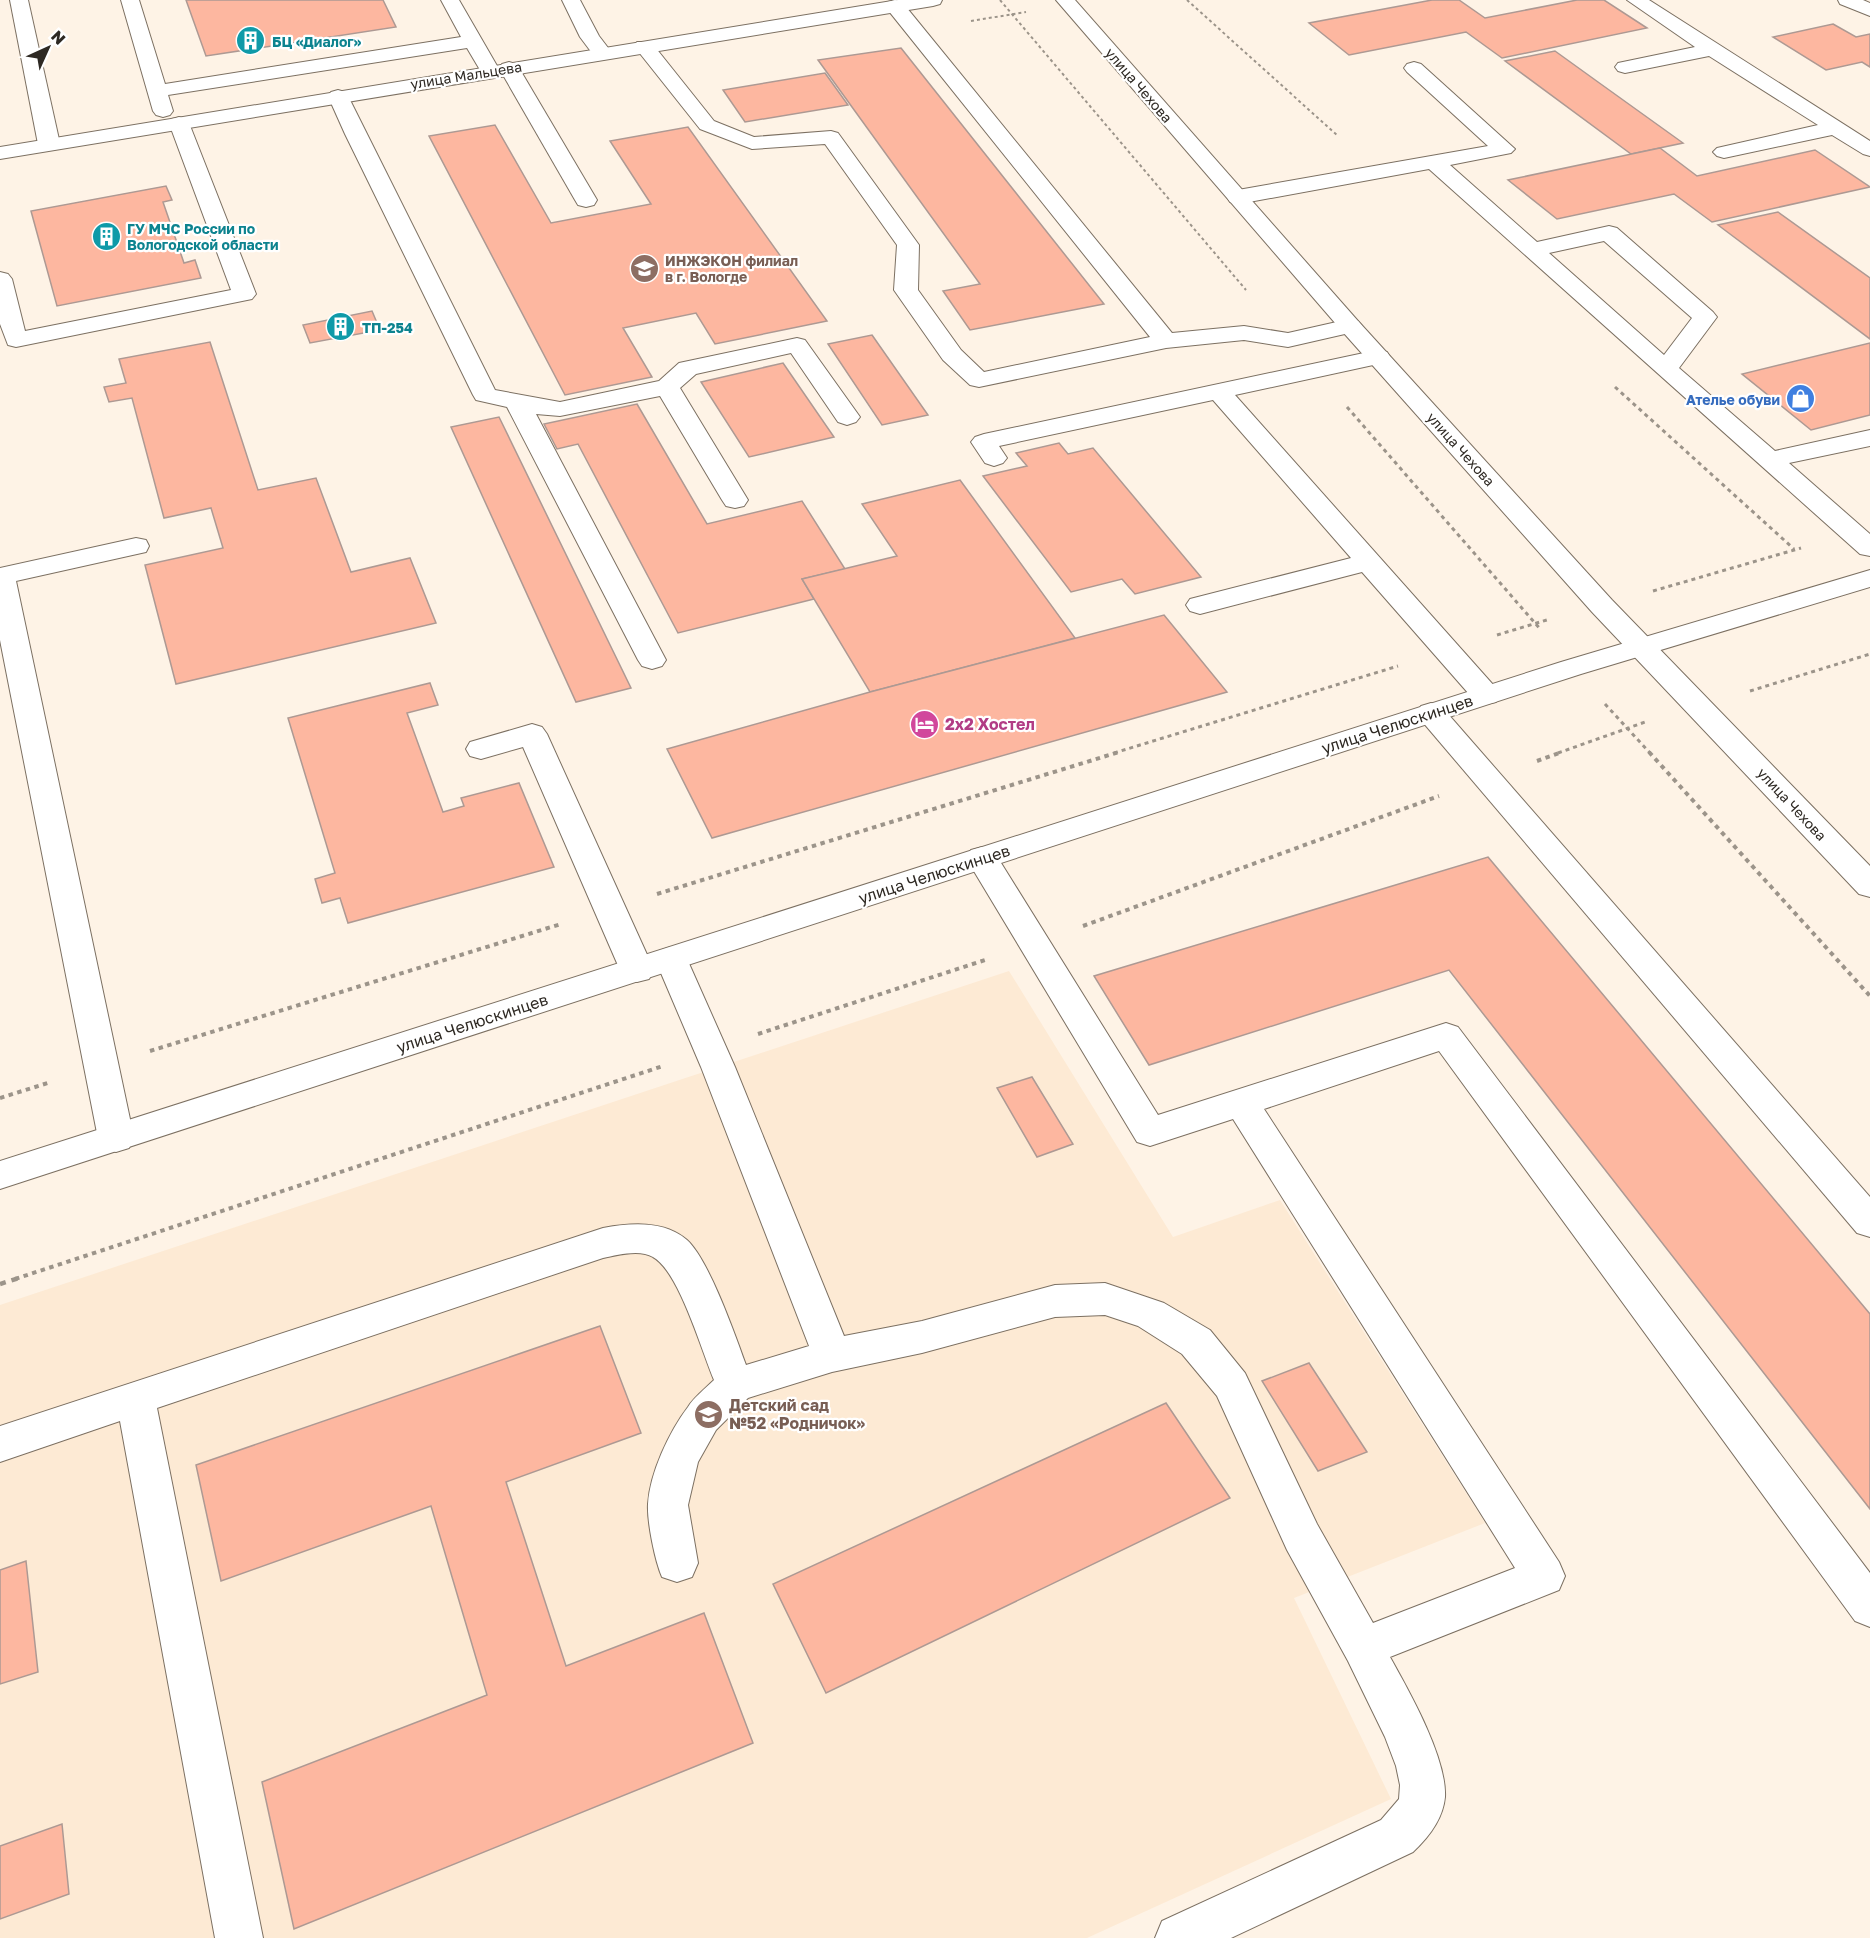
<svg xmlns="http://www.w3.org/2000/svg" width="1870" height="1938" viewBox="0 0 1870 1938" font-family="'Golos Text',sans-serif">
<style>
.built{fill:#fdead4}
.building{fill:#fdb7a0;stroke:#ad9993;stroke-width:1.5}
.lines{fill:none;stroke-linecap:round;stroke-linejoin:round}
.service-casing{stroke:#7c7062;stroke-width:2}
.minor-casing{stroke:#7c7062;stroke-width:2}
.tertiary-casing{stroke:#7c7062;stroke-width:2}
.path-far3{stroke:#9c948a;stroke-width:2;stroke-dasharray:3 3;stroke-linecap:butt}
.path-far2{stroke:#9c948a;stroke-width:3;stroke-dasharray:4 4;stroke-linecap:butt}
.path-far1{stroke:#9c948a;stroke-width:4;stroke-dasharray:4.5 4.5;stroke-linecap:butt}
.path{stroke:#9c948a;stroke-width:4.5;stroke-dasharray:6 6;stroke-linecap:butt}
.service{fill:#fff;fill-rule:evenodd}
.minor{fill:#fff;fill-rule:evenodd}
.tertiary{fill:#fff;fill-rule:evenodd}
.labels{text-anchor:middle;dominant-baseline:central;stroke-width:4.5;stroke-linejoin:round;paint-order:stroke}
.far-culture-label{font-size:14px;font-weight:bold;fill:#0d838f;stroke:#fff;text-anchor:start}
.far-street-label{font-size:14px;fill:#2e2923;stroke:#fff}
.far-education-label{font-size:14px;font-weight:bold;fill:#785e54;stroke:#fff;text-anchor:start}
.far-shop-label{font-size:14px;font-weight:bold;fill:#366cbe;stroke:#fff;text-anchor:end}
.hotel-label{font-size:16px;font-weight:bold;fill:#b23c85;stroke:#fff;text-anchor:start}
.street-label{font-size:16px;fill:#2e2923;stroke:#fff}
.education-label{font-size:16px;font-weight:bold;fill:#785e54;stroke:#fff;text-anchor:start}
</style>
<rect width="100%" height="100%" fill="#fef3e6"/>
<polygon class="built" points="1009,971 1173,1237 1280,1200 1485,1523 1294,1598 1391,1799 1087,1938 0,1938 0,1305"/>
<g class="building">
<polygon points="186,0 383,0 396,27 206,56"/>
<polygon points="1432,0 1459,0 1485,18 1577,0 1604,0 1647,28 1502,58 1466,32 1349,55 1309,23"/>
<polygon points="1833,24 1856,37 1870,34 1870,67 1862,62 1826,70 1773,37"/>
<polygon points="901,48 1104,304 970,330 943,291 980,284 818,60"/>
<polygon points="1555,51 1598,82 1683,143 1631,154 1505,61"/>
<polygon points="825,73 848,105 745,122 723,90"/>
<polygon points="495,125 551,223 651,204 610,141 688,127 827,321 715,344 696,313 623,328 652,377 565,395 429,136"/>
<polygon points="1660,148 1697,176 1815,150 1870,187 1712,222 1674,194 1557,219 1508,180"/>
<polygon points="166,186 172,200 163,202 184,263 195,260 201,278 57,306 31,211"/>
<polygon points="1778,212 1870,278 1870,339 1718,225"/>
<polygon points="372,311 380,330 310,343 303,325"/>
<polygon points="872,335 928,415 882,425 828,344"/>
<polygon points="210,342 258,490 316,478 351,572 410,558 436,623 176,684 145,565 223,548 211,508 164,518 132,398 109,402 104,387 126,383 119,359"/>
<polygon points="1870,343 1870,415 1811,430 1742,374"/>
<polygon points="783,363 834,437 749,457 701,382"/>
<polygon points="637,404 707,524 802,501 845,569 802,579 814,599 678,633 578,444 557,449 544,424"/>
<polygon points="499,417 631,688 576,702 451,427"/>
<polygon points="1059,443 1068,454 1093,448 1201,577 1135,594 1122,579 1071,592 983,476 1027,466 1016,453"/>
<polygon points="960,480 1075,638 870,692 802,579 897,556 862,504"/>
<polygon points="1164,615 1227,692 712,838 667,749 870,692"/>
<polygon points="430,683 438,705 407,713 443,812 464,806 461,798 519,783 554,867 348,923 340,898 322,903 315,879 335,873 288,718"/>
<polygon points="1488,857 1870,1314 1870,1509 1449,970 1149,1065 1094,976"/>
<polygon points="1032,1077 1073,1144 1037,1157 997,1088"/>
<polygon points="600,1326 641,1433 506,1482 566,1666 704,1613 753,1743 294,1929 262,1782 487,1695 431,1506 221,1581 196,1465"/>
<polygon points="1309,1363 1367,1452 1318,1471 1262,1381"/>
<polygon points="1166,1403 1230,1498 826,1693 773,1584"/>
<polygon points="26,1561 38,1672 0,1684 0,1570"/>
<polygon points="62,1824 69,1894 0,1919 0,1846"/>
</g>
<g class="lines">
<defs>
<g id="service">
<polygon points="10,0 28,0 60,144 56,148 49,150 42,148 38,144"/>
<polygon points="121,0 139,0 165,84 461,37 441,0 459,0 500,71 497,75 483,75 467,48 168,95 173,111 170,115 163,117 156,115 153,111"/>
<polygon points="562,0 580,0 599,36 612,53 609,57 595,57 580,37"/>
<polygon points="895,0 902,2 1172,333 1244,326 1288,333 1350,319 1358,321 1362,326 1358,331 1288,347 1244,340 1166,348 979,387 970,385 943,360 894,290 897,245 825,144 752,149 700,129 634,46 637,42 651,42 714,121 754,137 831,131 838,133 919,245 918,290 961,350 984,372 1150,337 888,10 885,6 888,2"/>
<polygon points="1627,0 1649,0 1870,141 1870,156 1863,154 1832,135 1724,158 1717,156 1713,152 1717,148 1818,125 1709,56 1625,73 1618,71 1615,67 1618,63 1695,47"/>
<polygon points="1838,0 1863,0 1870,3 1870,16 1840,4"/>
<polygon points="509,62 516,64 519,68 597,200 594,205 586,207 578,205 575,200 499,68 502,64"/>
<path d="M1414 62 1421 64 1515 149 1511 153 1450 165 1537 242 1609 226 1617 228 1713 312 1717 317 1679 368 1775 451 1870 430V446L1789 463 1870 534V556L1860 554 1429 169 1238 204 1230 202 1227 197 1230 192 1238 190 1488 146 1407 72 1404 68 1407 64ZM1604 241 1692 318 1664 355 1549 253Z"/>
<polygon points="338,90 345,92 348,96 495,390 560,402 659,381 679,363 797,338 805,340 860,417 856,422 847,425 838,422 791,353 696,374 680,388 748,500 744,506 735,508 726,506 722,500 660,396 560,416 536,414 666,660 662,666 652,669 642,666 638,660 507,407 476,400 473,395 345,134 328,96 331,92"/>
<polygon points="179,117 186,119 189,123 256,294 252,299 16,347 8,345 0,324 0,272 8,274 12,279 25,331 231,290 169,123 172,119"/>
<polygon points="1378,350 1387,352 1390,357 1387,362 1235,395 1496,688 1501,695 1496,702 1486,704 1476,702 1362,572 1200,614 1190,611 1186,605 1190,599 1351,558 1213,400 999,446 1007,458 1003,463 994,466 985,463 971,442 975,437 984,434"/>
<polygon points="136,538 146,540 149,546 146,552 16,581 134,1138 129,1148 116,1152 103,1148 98,1138 0,640 0,568"/>
<polygon points="1431,703 1441,706 1870,1197 1870,1237 1857,1233 1421,720 1416,713 1421,706"/>
<polygon points="532,724 542,727 547,734 654,970 649,979 637,982 625,979 620,970 523,747 481,759 470,756 466,749 470,742"/>
<path d="M982 847 993 850 1158 1115 1446 1023 1458 1027 1870 1573V1627L1855 1621 1439 1051 1264 1109 1559 1562 1565 1576 1559 1590 1390 1657C1409 1691 1447 1758 1445 1797 1443 1819 1428 1838 1413 1852L1231 1938H1155L1162 1921 1381 1820 1399 1799 1400 1785 1396 1766 1385 1737 1348 1661 1287 1550 1217 1396 1182 1354 1138 1326 1105 1315 1055 1317 922 1353 832 1372 748 1398 716 1430 698 1462 688 1505 698 1563 692 1577 677 1582 662 1577C655 1561 647 1522 648 1504 650 1473 669 1432 688 1407 694 1397 705 1389 714 1380 702 1352 679 1271 653 1257 640 1249 617 1255 603 1258L157 1408 263 1938H215L120 1421 0 1462V1426L603 1228C630 1223 664 1220 687 1240 709 1260 735 1335 746 1365L809 1346 701 1067 655 959 659 951 671 947 683 951 687 959 735 1067 844 1336 922 1321 1055 1285 1105 1283 1164 1303 1210 1330 1245 1373 1317 1524 1373 1623 1515 1568 1233 1119 1150 1146 1137 1142 966 858 971 850Z"/>
</g>
<g id="minor">
<polygon points="898,0 942,0 940,4 933,6 0,159 0,147"/>
<polygon points="1870,570 1870,587 1581,674 0,1189 0,1161 1561,662"/>
</g>
<polygon id="tertiary" points="1056,0 1075,0 1358,321 1612,600 1870,866 1870,897 1859,894 1592,612 1342,331"/>
</defs>
<use href="#service" class="service-casing"/>
<use href="#minor" class="minor-casing"/>
<use href="#tertiary" class="tertiary-casing"/>
<g class="path-far3">
<polyline points="1000,0 1246,290"/>
<polyline points="1187,0 1338,136"/>
<polyline points="971,21 1026,12"/>
</g>
<g class="path-far2">
<polyline points="1615,387 1794,549"/>
<polyline points="1347,407 1541,630"/>
<polyline points="1653,591 1801,548"/>
<polyline points="1497,635 1550,619"/>
<polyline points="1750,691 1870,654"/>
<polyline points="1605,704 1650,753"/>
<polyline points="1114,753 1398,666"/>
<polyline points="1558,753 1648,721"/>
</g>
<g class="path-far1">
<polyline points="1649,752 1870,996"/>
<polyline points="1537,761 1562,752"/>
<polyline points="657,894 1119,752"/>
<polyline points="1083,926 1439,796"/>
<polyline points="758,1034 985,960"/>
<polyline points="150,1051 561,924"/>
<polyline points="0,1098 51,1082"/>
<polyline points="15,1279 663,1066"/>
</g>
<polyline class="path" points="0,1284 19,1278"/>
<use href="#service" class="service"/>
<use href="#minor" class="minor"/>
<use href="#tertiary" class="tertiary"/>
</g>
<defs>
<symbol id="building-disc" viewBox="-11 -11 22 22"><circle r="9.5" fill="#0f9aa8" stroke="#fff"/><path d="M-4-6H4V6H1V3H-1V6H-4ZM-2.5-4.3h1.7v1.8h-1.7ZM.8-4.3h1.7v1.8H.8ZM-2.5-1h1.7V.8h-1.7ZM.8-1h1.7V.8H.8Z" fill="#fff"/></symbol>
<symbol id="university-disc" viewBox="-11 -11 22 22"><circle r="9.5" fill="#8d6e63" stroke="#fff"/><path d="M0-5L7-2L0 1L-7-2ZM-4 1L0 2.5L4 1V4Q0 6-4 4Z" fill="#fff"/></symbol>
<symbol id="shop-disc" viewBox="-11 -11 22 22"><circle r="9.5" fill="#3f7fe0" stroke="#fff"/><path d="M-5-2.5h2.3a2.7 3.5 0 0 1 5.4 0H5L5.5 6h-11ZM-1.5-2.5h3a1.5 2.3 0 0 0-3 0Z" fill="#fff"/></symbol>
<symbol id="hotel-disc" viewBox="-11 -11 22 22"><circle r="9.5" fill="#d1479c" stroke="#fff"/><path d="M-6-4.5h1.5V1H6V5H4.5V3h-9V5H-6ZM-4 0a1.8 1.8 0 1 1 3.6 0ZM.5 0V-2.5h3Q6-2.5 6 0Z" fill="#fff"/></symbol>
<symbol id="school-disc" viewBox="-11 -11 22 22"><circle r="9.5" fill="#8d6e63" stroke="#fff"/><path d="M0-5L7-2L0 1L-7-2ZM-4 1L0 2.5L4 1V4Q0 6-4 4Z" fill="#fff"/></symbol>
</defs>
<g fill-rule="evenodd">
<use href="#building-disc" x="234" y="24" width="33" height="33"/>
<use href="#building-disc" x="90" y="220" width="33" height="33"/>
<use href="#university-disc" x="628" y="252" width="33" height="33"/>
<use href="#building-disc" x="324" y="310" width="33" height="33"/>
<use href="#shop-disc" x="1784" y="382" width="33" height="33"/>
<use href="#hotel-disc" x="908" y="708" width="33" height="33"/>
<use href="#school-disc" x="692" y="1398" width="33" height="33"/>
</g>
<g class="labels">
<g class="far-culture-label">
<text x="272" y="41">БЦ «Диалог»</text>
<text x="127" y="228">ГУ МЧС России по<tspan x="127" dy="16">Вологодской области</tspan></text>
<text x="362" y="327">ТП-254</text>
</g>
<g class="far-street-label">
<text transform="translate(466 75) rotate(-9)">улица Мальцева</text>
<text transform="translate(1139 85) rotate(49)">улица Чехова</text>
<text transform="translate(1461 449) rotate(48)">улица Чехова</text>
<text transform="translate(1792 804) rotate(47)">улица Чехова</text>
</g>
<g class="far-education-label">
<text x="665" y="260">ИНЖЭКОН филиал<tspan x="665" dy="16">в г. Вологде</tspan></text>
</g>
<g class="far-shop-label">
<text x="1780" y="399">Ателье обуви</text>
</g>
<g class="hotel-label">
<text x="945" y="724">2x2 Хостел</text>
</g>
<g class="street-label">
<text transform="translate(1397 724) rotate(-18)">улица Челюскинцев</text>
<text transform="translate(934 874) rotate(-18)">улица Челюскинцев</text>
<text transform="translate(472 1023) rotate(-18)">улица Челюскинцев</text>
</g>
<g class="education-label">
<text x="729" y="1405">Детский сад<tspan x="729" dy="18">№52 «Родничок»</tspan></text>
</g>
</g>
<g transform="translate(48 48) rotate(45)" stroke="#ffffff" stroke-width="4.5" paint-order="stroke">
<path d="M0-4.5L10 22L0 15L-10 22Z" fill="#2e2923"/>
<text y="-9" font-size="16" font-weight="bold" text-anchor="middle" fill="#2e2923">N</text>
</g>
</svg>
